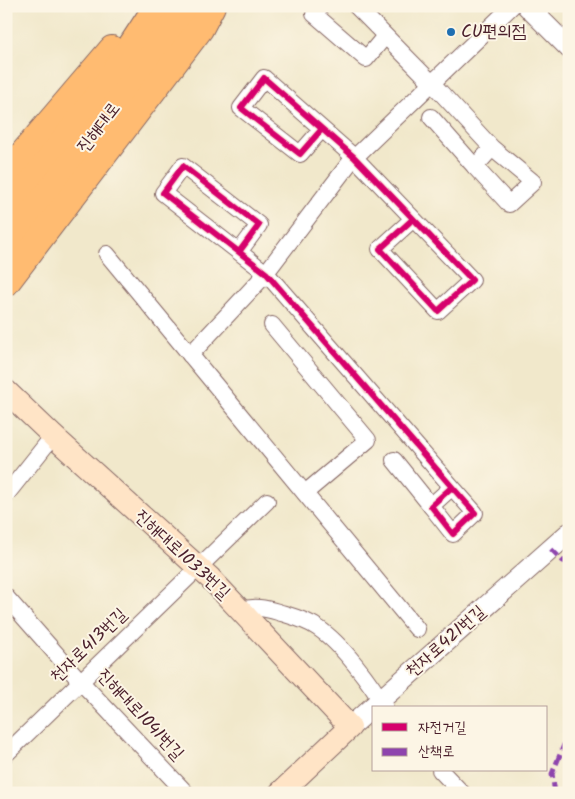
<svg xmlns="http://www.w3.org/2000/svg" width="575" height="799" viewBox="0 0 575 799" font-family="Kalam,'Poor Story',sans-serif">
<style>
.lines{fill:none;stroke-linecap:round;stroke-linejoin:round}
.minor-casing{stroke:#846563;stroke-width:18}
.tertiary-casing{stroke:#846563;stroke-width:22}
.secondary-casing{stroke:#846563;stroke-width:24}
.trunk-casing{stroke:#846563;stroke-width:28}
.minor{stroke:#fff;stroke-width:16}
.tertiary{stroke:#fff;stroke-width:20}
.secondary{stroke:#ffe4c6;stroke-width:22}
.trunk{stroke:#ffbb71;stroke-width:26}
.quiet{stroke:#8e44ad;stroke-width:5;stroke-dasharray:10 5;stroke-linecap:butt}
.cycleway-casing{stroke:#fcf5e5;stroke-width:9}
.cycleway{stroke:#d6006c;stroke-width:6}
.poi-dot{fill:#1f6fb2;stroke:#fcf5e5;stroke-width:2}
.labels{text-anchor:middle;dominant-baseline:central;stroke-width:4;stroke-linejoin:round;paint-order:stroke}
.poi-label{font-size:18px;fill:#4a1f2b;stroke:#fcf5e5;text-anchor:start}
.street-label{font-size:18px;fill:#4a1f2b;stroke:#fcf5e5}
</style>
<rect width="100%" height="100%" fill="#fcf5e5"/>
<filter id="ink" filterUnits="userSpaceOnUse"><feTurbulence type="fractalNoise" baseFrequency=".02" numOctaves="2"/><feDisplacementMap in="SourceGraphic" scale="10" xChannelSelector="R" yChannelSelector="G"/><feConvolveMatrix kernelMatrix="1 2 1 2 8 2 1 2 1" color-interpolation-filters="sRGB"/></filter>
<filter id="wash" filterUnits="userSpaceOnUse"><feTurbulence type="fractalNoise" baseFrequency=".0096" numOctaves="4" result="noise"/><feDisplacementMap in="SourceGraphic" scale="20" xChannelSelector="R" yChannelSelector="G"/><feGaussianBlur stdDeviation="1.12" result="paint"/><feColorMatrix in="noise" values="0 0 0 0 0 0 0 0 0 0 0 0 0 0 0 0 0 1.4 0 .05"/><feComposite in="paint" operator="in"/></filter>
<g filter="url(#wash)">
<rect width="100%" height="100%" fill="#f1e8cb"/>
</g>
<g filter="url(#ink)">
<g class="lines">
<defs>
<g id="minor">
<polyline points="321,6 314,14 366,59 385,36"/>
<polyline points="356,6 432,83 492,148 533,182 509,204 475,167 492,148"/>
<polyline points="431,117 475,167"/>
<polyline points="322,129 300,154 241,108 264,78 354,157 472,280 438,311 380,249 413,219"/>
<polyline points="239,252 259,225 183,166 163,193 266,273 452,487 475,513 453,534 431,506 452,487"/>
<polyline points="107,254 417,629"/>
<polyline points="272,325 368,440 305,493"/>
<polyline points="190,355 262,278 351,161 512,6"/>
<polyline points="394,460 431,506"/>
<polyline points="6,495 53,436"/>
<polyline points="6,597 81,682 186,793"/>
<path d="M241 610C254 606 265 608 278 612 291 616 307 620 318 628 341 643 372 684 385 708"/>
<polyline points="6,754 267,501"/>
<polyline points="440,770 462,793"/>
</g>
<g id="tertiary">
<polyline points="527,6 569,48"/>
<polyline points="350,727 569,533"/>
</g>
<polyline id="secondary" points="6,391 53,436 210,578 350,727 280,793"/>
<g id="trunk">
<polyline points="6,177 25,151 112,49"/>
<polyline points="6,216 101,92 157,6"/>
<polyline points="6,247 114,108 188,6"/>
<polyline points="6,283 200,29 212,6"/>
</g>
</defs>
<use href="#minor" class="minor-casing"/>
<use href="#tertiary" class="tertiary-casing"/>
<use href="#secondary" class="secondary-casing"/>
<use href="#trunk" class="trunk-casing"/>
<use href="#minor" class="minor"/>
<use href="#tertiary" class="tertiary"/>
<use href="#secondary" class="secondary"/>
<use href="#trunk" class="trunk"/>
<g class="quiet">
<polyline points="551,549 563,561 569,563"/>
<polyline points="555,793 552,774 569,733"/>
</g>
<defs>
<g id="cycleway">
<polyline points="322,129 300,154 241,108 264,78 354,157 472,280 438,311 380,249 413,219"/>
<polyline points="239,252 259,225 183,166 163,193 266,273 452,487 475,513 453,534 431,506 452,487"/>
</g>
</defs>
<use href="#cycleway" class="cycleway-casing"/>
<use href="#cycleway" class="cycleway"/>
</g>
</g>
<circle class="poi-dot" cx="451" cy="32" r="5"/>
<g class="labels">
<g class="poi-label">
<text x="461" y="32">CU편의점</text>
</g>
<g class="street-label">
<text transform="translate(99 128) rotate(-52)">진해대로</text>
<text transform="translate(182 555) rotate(43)">진해대로1033번길</text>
<text transform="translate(446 642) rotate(-41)">천자로421번길</text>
<text transform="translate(89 646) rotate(-44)">천자로413번길</text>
<text transform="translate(140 715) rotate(47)">진해대로1041번길</text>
</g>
</g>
<rect width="575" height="799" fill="none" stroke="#fcf5e5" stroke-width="25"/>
<rect x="372" y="706" width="175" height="65" fill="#fcf5e5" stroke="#b59f9b"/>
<rect x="382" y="723" width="25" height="8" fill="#d6006c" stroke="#b59f9b"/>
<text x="418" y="732" font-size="15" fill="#4a1f2b">자전거길</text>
<rect x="382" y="748" width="25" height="8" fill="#8e44ad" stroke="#b59f9b"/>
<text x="418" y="756" font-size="15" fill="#4a1f2b">산책로</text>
</svg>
